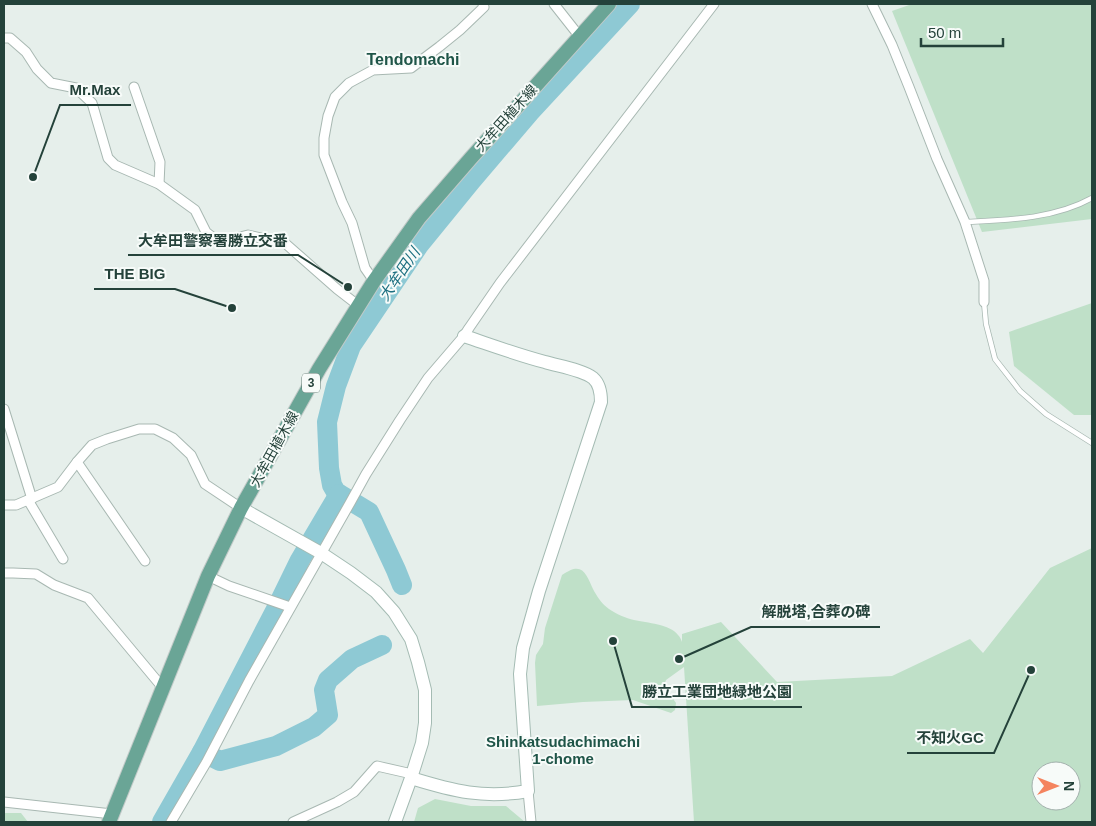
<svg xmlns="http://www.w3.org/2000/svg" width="1096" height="826" viewBox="0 0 1096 826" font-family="Helvetica,'Noto Sans JP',sans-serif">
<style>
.green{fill:#bfe0c8;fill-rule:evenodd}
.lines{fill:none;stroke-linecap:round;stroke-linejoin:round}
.river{stroke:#8ec9d4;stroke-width:20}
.lane-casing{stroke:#a8b8b2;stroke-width:6}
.street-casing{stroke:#a8b8b2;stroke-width:11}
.secondary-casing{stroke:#a4bbb3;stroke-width:14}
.primary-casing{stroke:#c2cac8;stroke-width:16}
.lane{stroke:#fff;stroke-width:4.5}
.street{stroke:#fff;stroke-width:9}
.secondary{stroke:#fff;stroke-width:12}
.primary{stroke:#6aa596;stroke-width:14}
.labels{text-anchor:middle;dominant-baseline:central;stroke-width:4;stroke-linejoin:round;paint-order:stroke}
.shield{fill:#f7fbf9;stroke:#637a73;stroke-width:1}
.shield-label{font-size:12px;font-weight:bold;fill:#24423a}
.street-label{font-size:14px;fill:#24423a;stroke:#f7fbf9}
.water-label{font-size:15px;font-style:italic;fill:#1c6f80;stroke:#f7fbf9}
.neighbourhood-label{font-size:15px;font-weight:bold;fill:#1f5548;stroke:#f7fbf9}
.quarter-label{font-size:16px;font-weight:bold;fill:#1f5548;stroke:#f7fbf9}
.leader{fill:none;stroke:#24423a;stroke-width:2}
.callout-dot{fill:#24423a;stroke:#f7fbf9;stroke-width:2}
.callout-label{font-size:15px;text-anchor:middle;font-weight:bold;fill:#24423a;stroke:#f7fbf9;stroke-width:4;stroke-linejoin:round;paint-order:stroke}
</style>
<rect width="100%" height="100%" fill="#e6efeb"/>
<g class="green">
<polygon points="912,4 1092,4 1092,219 982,232 892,11"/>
<polygon points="1092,303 1092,415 1074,415 1014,366 1009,332"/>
<path d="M1092 548V822H694L684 667 666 680 664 686 676 703 675 710 671 713 633 700 583 702 537 706 535 663 536 655 543 644 545 628 562 575C583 560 586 574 594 591 598 598 603 605 609 609 616 614 626 618 634 620 647 623 670 624 678 635 680 637 681 639 682 642V634L721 622 777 682 892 676 970 639 983 653 1050 568ZM1041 771H1071V801H1041Z"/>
<polygon points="435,799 471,806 506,806 525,822 414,822 418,808"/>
<polygon points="4,813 21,813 28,822 4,822"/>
</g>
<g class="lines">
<g class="river">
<polyline points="402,585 396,570 369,512 336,492 332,485 329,468 327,422 336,386 351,346 419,245 472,180 530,112 630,4"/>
<polyline points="202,752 275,611 300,560 339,494"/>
<polyline points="162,822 202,752 220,761 276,746 314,727 328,715 324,690 328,680 352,659 382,645"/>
</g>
<defs>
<g id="lane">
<path d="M965 222C1008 220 1054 219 1092 198"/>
<polyline points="984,302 986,324 995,359 1020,391 1046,414 1092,443"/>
</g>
<g id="street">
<polyline points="554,4 580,37"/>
<polyline points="872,4 892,45 909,87 937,159 965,222 984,281 984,302"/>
<polyline points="4,38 10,38 26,52 37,69 51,83 76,88 92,103 108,158 115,165 159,184 195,210 206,232 219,242 248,235 286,244 337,289 359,306"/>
<polyline points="134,87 160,162 159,184"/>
<polyline points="374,281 365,268 352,223 342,202 324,155 324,138 328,116 335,97 349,83 373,70 411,68 439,47 460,30 484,7 483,4"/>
<polyline points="4,409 32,499"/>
<polyline points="77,462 145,561"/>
<polyline points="28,500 63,559"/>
<polyline points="4,505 16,505 58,487 77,462 92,445 107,439 139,429 155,429 173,438 191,455 205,484 241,508"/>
<polyline points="4,573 13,573 36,574 54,585 88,598 163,688"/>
<polyline points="208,576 229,586 290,607"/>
<polyline points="528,791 531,822"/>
<polyline points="4,802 112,814"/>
<polyline points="171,822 206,763 249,681 350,503 366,474 400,420 428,378 464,336 469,328 500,283 714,4"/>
<polyline points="293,822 337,802 354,792 377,766 412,774"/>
</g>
<g id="secondary">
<polyline points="241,508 321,553 351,573 376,592 394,612 411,639 418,662 425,690 425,723 422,743 411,778 395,822"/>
<path d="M411 778C453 791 484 799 528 791L520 674 523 648 539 591 601 402C601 394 600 384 593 378 583 370 558 366 545 362 518 355 491 345 464 336"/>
</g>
<polyline id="primary" points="109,822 208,576 241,508 319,369 374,281 419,218 471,158 609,4"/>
</defs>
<use href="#lane" class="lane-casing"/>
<use href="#street" class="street-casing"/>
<use href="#secondary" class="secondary-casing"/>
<use href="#primary" class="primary-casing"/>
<use href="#lane" class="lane"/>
<use href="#street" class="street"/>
<use href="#secondary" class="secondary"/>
<use href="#primary" class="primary"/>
</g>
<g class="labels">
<rect class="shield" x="302" y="373.5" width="18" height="19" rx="4"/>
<g class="shield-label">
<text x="311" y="383">3</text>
</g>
<g class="street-label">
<text transform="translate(506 118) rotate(-48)">大牟田植木線</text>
<text transform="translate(274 449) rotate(-61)">大牟田植木線</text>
</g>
<g class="water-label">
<text transform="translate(399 274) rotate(-56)">大牟田川</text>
</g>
<g class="neighbourhood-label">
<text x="563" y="741">Shinkatsudachimachi<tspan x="563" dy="17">1-chome</tspan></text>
</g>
<g class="quarter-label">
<text x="413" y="59">Tendomachi</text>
</g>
</g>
<path class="leader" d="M33 177L60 105H131M348 287L298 255H128M232 308L175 289H94M679 659L751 627H880M613 641L632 707H802M1031 670L994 753H907"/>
<g class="callout-dot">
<circle cx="33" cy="177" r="5"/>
<circle cx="348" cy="287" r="5"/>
<circle cx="232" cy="308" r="5"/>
<circle cx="679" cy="659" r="5"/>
<circle cx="613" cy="641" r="5"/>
<circle cx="1031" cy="670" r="5"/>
</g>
<g class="callout-label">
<text x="95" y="95">Mr.Max</text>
<text x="213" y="246">大牟田警察署勝立交番</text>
<text x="135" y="279">THE BIG</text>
<text x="816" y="617">解脱塔,合葬の碑</text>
<text x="717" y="697">勝立工業団地緑地公園</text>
<text x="950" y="743">不知火GC</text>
</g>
<rect width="1096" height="826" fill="none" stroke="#24423a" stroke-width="10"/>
<g transform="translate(1056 786) rotate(90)"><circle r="24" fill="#f7fbf9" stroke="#a3b1ad"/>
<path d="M0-4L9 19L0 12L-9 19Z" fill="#f4845f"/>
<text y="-8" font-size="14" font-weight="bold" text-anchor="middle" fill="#24423a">N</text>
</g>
<path d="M921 38v8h82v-8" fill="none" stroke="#24423a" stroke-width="2.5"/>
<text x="928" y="38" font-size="15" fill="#24423a" stroke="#f7fbf9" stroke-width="4" paint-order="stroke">50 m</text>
</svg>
